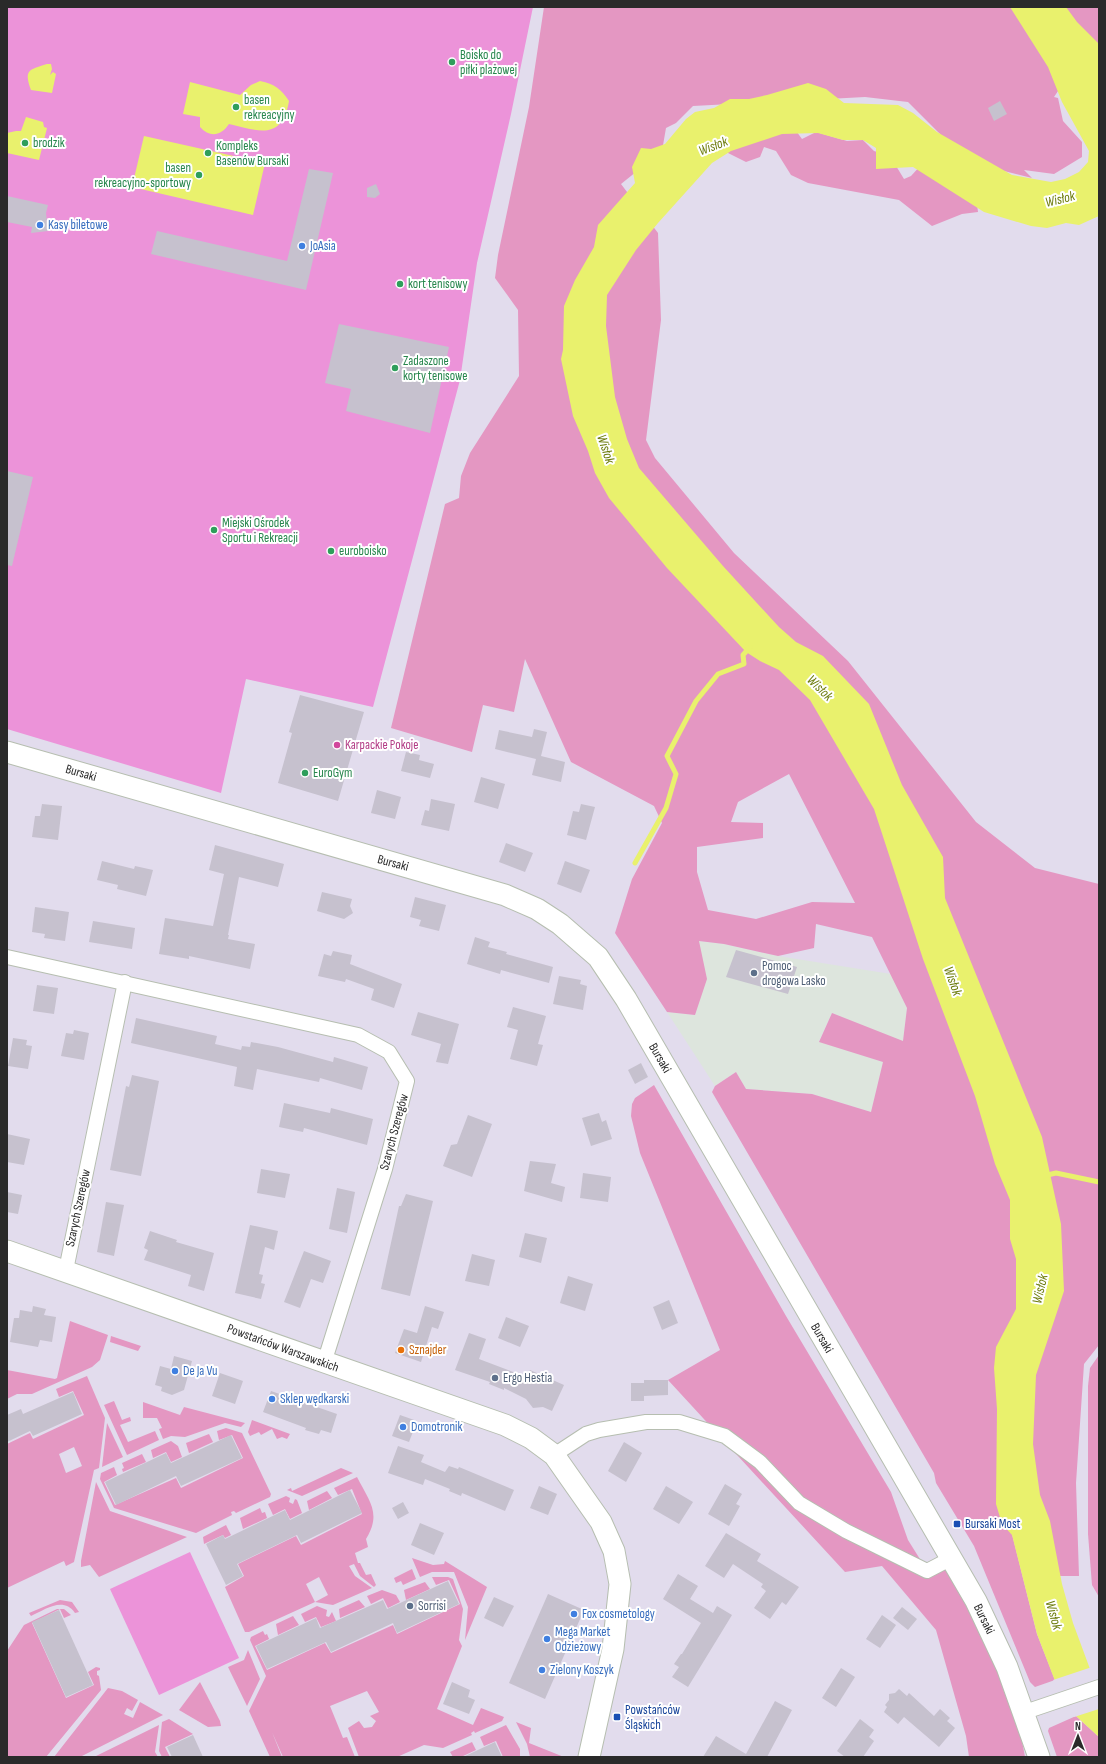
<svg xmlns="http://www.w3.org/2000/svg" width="1106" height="1764" viewBox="0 0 1106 1764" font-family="'Sofia Sans Condensed',sans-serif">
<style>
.industrial{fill:#dde5dd}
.green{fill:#e497c2;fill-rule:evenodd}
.pitch{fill:#ec93d9}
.water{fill:#e9f16d}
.pier{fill:#e2dced}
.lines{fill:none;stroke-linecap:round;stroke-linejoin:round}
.stream{stroke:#e9f16d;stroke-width:5}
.building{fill:#c6c1ce}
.street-casing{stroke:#b6beb0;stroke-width:16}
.secondary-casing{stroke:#b6beb0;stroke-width:23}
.street{stroke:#fff;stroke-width:14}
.secondary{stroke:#fff;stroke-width:21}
.leisure-dot{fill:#2e9e5b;stroke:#fff;stroke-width:1.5}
.shop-dot{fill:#3f7fe0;stroke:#fff;stroke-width:1.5}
.hotel-dot{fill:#d1479c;stroke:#fff;stroke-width:1.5}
.service-dot{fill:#5c6f8a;stroke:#fff;stroke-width:1.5}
.food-dot{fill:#e8710a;stroke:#fff;stroke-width:1.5}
.transit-dot{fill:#1a4fb4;stroke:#fff;stroke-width:1.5}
.labels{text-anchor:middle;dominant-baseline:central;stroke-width:4;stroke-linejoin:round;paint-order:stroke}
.leisure-label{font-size:13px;fill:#27864d;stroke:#fff;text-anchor:start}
.shop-label{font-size:13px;fill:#366cbe;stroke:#fff;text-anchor:start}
.hotel-label{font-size:13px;fill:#b23c85;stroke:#fff;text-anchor:start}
.street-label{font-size:13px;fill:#2a2a2a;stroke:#fff}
.service-label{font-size:13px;fill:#4e5e75;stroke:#fff;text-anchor:start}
.food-label{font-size:13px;fill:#c56008;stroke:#fff;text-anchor:start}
.transit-label{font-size:13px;fill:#164399;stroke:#fff;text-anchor:start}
.water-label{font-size:14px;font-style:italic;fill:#6c7b0c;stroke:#fff}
</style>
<rect width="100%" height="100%" fill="#e2dced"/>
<polygon class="industrial" points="698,941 724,944 778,956 891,974 907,1008 903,1042 832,1013 819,1041 883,1062 871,1112 812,1094 746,1089 736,1072 715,1086 667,1012 695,1015 706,979"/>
<g class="green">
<path d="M544 7H1018L1062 85 1054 97 1058 98 1063 121 1082 142V157L1054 174 1024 170 1032 178 1004 171 974 168 908 102 865 97 693 106 676 123 666 128 662 151 621 184 658 233 661 320 646 440 655 458 734 553 848 661 976 822 1035 868 1099 884V1345L1084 1364 1076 1483 1079 1576H1053L1042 1533 989 1519 1002 1524 1012 1534 1037 1634 1055 1680 1035 1687 1030 1682 974 1546 936 1483 934 1473 712 1092 715 1086 736 1072 746 1089 812 1094 871 1112 883 1062 819 1042 832 1013 903 1041 907 1008 872 937 816 924 814 948 778 956 724 944 699 941 707 979 695 1015 667 1012 615 933 632 879 662 823 654 806 571 762 525 659 514 712 483 705 472 752 391 728 445 504 459 498 461 476 470 453 519 376 518 310 495 278 498 255 529 107ZM789 774 855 903 812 902 756 919 708 910 697 872V847L763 838V823L731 822 738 802Z"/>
<polygon points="1056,7 1099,7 1099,56"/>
<polygon points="791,124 802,139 816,132 847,141 863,140 874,151 890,156 904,179 911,176 922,164 976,196 978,212 962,214 932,226 899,200 808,183 791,175 776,151 764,147 760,157 746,162 724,151"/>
<polygon points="654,1085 786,1316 891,1492 908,1540 923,1564 950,1559 1018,1719 1025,1757 969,1757 966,1736 936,1630 882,1566 845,1572 668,1380 720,1350 640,1153 631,1116 632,1104 635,1098"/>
<polygon points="70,1321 108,1335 100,1360 92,1367 32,1394 17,1394 7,1399 7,1370 55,1379 57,1378"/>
<polygon points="111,1336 141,1346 138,1351 110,1342"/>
<polygon points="1099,1355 1099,1597 1092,1585 1088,1534 1088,1386 1090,1368"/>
<path d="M87 1376 105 1418 99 1468 94 1470 74 1562 66 1566 64 1561 7 1588V1444L30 1433 33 1439 84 1415 73 1391 59 1397 56 1389ZM74 1447 82 1466 66 1473 59 1454Z"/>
<polygon points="114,1401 122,1420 130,1417 131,1421 120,1425 128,1442 155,1431 159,1440 127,1455 104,1405"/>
<polygon points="143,1402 180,1415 184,1407 245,1423 241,1427 225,1423 185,1437 171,1436 163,1439 159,1429 162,1428 157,1418 143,1418"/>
<polygon points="252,1420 290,1434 287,1439 282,1437 277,1439 272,1429 261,1435 259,1432 250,1436 248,1432"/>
<polygon points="107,1423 123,1457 102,1467"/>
<polygon points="226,1428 242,1433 271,1494 270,1497 236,1513 234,1511 231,1512 232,1515 196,1533 114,1508 100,1479 101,1473 114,1467 117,1475 104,1482 115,1505 176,1478 181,1488 243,1458 232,1435 219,1440 217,1431"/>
<polygon points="209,1434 213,1442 189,1453 186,1443"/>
<polygon points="171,1441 178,1446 182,1457 171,1462 166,1452 153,1458 151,1450"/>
<polygon points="142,1454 146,1462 123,1472 122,1469 124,1468 122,1463"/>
<polygon points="341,1468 353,1473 302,1496 287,1490 291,1488 292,1491"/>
<path d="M357 1477C369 1501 382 1513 366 1539L368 1547 355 1553 358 1563H360L366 1575 371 1574 376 1585 374 1587 360 1576 354 1564 349 1566 355 1576 372 1588 333 1605 315 1602 249 1632H245L225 1587 244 1576 238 1564 296 1536 301 1545 362 1514 352 1489 338 1495 334 1488ZM319 1577 328 1595 315 1602 306 1584Z"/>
<polygon points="96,1482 110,1511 187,1537 99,1577 90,1565 81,1567 81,1561"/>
<polygon points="327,1491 332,1498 309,1510 307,1501"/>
<polygon points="286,1496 290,1498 289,1502 293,1504 295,1499 297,1500 302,1513 290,1519 285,1509 273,1515 268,1504"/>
<polygon points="260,1508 262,1513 265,1512 267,1518 243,1529 240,1518"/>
<polygon points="226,1525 231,1535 225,1538 223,1535 204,1544 203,1537"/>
<polygon points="412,1558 433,1565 444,1564 445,1561 487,1587 465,1640 468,1607 454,1572 432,1572 420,1577"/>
<polygon points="412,1569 416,1579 403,1585 401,1581 396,1583 394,1578"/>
<polygon points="432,1577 448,1577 453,1579 463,1609 459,1640 462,1646 437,1709 473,1725 481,1708 504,1717 502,1721 475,1733 474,1731 471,1733 472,1735 443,1748 424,1745 397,1757 359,1757 348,1728 359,1721 364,1728 372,1727 376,1721 370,1716 379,1712 367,1691 330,1706 343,1738 347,1737 355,1757 283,1757 272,1732 282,1757 270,1757 249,1711 266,1676 250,1640 251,1637 263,1631 265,1635 267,1634 269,1639 255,1646 267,1670 325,1643 331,1653 393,1625 397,1634 460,1604 449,1580 436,1585"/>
<polygon points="425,1582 430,1589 406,1600 404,1590"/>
<polygon points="382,1590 396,1595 400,1602 388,1608 383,1598 371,1604 367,1596"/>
<path d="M60 1600 72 1602 79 1612 75 1613C63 1596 45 1610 31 1616L29 1613Z"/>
<polygon points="359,1600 365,1607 340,1618 339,1609"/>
<polygon points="317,1606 327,1610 326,1616 329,1617 332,1612 336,1621 321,1627 316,1617 305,1622 301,1614"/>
<polygon points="57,1609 64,1609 71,1615 64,1618 60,1609 32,1623 66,1698 94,1685 88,1672 96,1667 100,1668 100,1670 97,1671 97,1675 99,1676 101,1690 46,1757 7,1757 7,1651 24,1625"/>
<polygon points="293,1616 299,1625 278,1635 276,1624"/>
<polygon points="248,1650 260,1679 247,1706 228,1667 244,1660"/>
<polygon points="200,1682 220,1721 221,1726 208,1727 179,1710"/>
<polygon points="108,1688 122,1691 138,1700 132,1711 127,1708 124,1714 133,1718 140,1702 163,1715 80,1757 54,1757"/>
<polygon points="1076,1716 1099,1737 1099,1757 1057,1757 1048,1731 1049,1728"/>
<polygon points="169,1719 193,1734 165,1747 170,1757 162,1757 159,1751 162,1722"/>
<polygon points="516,1722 531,1728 529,1743 564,1757 530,1757 527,1744"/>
<polygon points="159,1725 155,1752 158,1757 94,1757"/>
<polygon points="506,1725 520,1749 520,1757 503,1757 496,1741 484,1746 480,1737"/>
<polygon points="472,1742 476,1750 461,1757 453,1757 450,1752"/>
</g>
<g class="pitch">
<polygon points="7,7 533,7 511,114 477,263 460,380 373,707 246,679 221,793 7,729"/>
<polygon points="190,1552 239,1658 159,1695 110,1589"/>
</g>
<g class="water">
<polygon points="1010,7 1066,7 1077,22 1099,44 1099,216 1079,225 1066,223 1047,228 1031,226 984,212 913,167 876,169 876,148 863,140 843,140 818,133 782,134 731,151 712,163 658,223 636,250 607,295 606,326 615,397 627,439 639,468 723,566 779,627 796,642 823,656 869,704 902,785 943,857 945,898 1042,1137 1061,1224 1064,1291 1036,1375 1033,1444 1040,1495 1050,1521 1062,1584 1073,1623 1090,1669 1099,1681 1099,1737 1076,1716 1055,1681 1037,1634 1012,1535 1002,1524 996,1504 997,1409 994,1368 996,1347 1016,1309 1016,1259 1010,1239 1010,1200 995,1164 975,1096 923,959 874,809 810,700 779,670 760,661 746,652 667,568 609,498 595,473 588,451 573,416 561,359 563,350 564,306 575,280 594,247 598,225 635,183 632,167 641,148 651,149 665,144 686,119 695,112 714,108 730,99 749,99 767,95 808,83 826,89 844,103 898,105 913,113 937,132 1012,175 1051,182 1065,179 1079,172 1088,162 1089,151 1062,102 1048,67"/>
<path d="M47 64H51L52 69 50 75 53 72 56 74 52 93 31 90C24 70 28 70 47 64Z"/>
<path d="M260 81C275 84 281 89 289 101 282 141 259 131 229 124 221 136 210 138 200 127V117L183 114 190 82 240 95 251 85Z"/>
<polygon points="26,117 43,122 44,127 47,128 39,160 7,153 7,133 16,131 21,131"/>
<polygon points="144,136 265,163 253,215 132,187"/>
</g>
<polygon class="pier" points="1092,1667 1099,1678 1099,1709 1074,1717 1053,1680"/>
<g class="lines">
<g class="stream">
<polyline points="635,863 666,808 676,774 667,756 696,701 718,674 744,664 743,655 750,647"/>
<polyline points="1043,1176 1056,1173 1099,1182"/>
</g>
</g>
<g class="building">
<polygon points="1000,101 1007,114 994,121 988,108"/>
<polygon points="309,169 333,173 306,290 151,254 157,231 287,261"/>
<polygon points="376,184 380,194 375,198 367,197 367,188"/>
<polygon points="7,196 48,205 46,213 48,231 31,233 32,227 7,222"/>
<polygon points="339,324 449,347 430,433 346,411 351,389 325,383"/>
<polygon points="7,471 33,477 12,566 7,565"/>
<polygon points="300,695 364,712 338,801 278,783 292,733 289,732"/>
<polygon points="534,729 547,732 541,756 565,762 561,782 532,775 536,759 495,749 499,730 532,737"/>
<polygon points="406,752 420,755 419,760 434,764 430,778 401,771"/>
<polygon points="481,777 505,784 498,809 474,802"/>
<polygon points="377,790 401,797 395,819 371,813"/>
<polygon points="431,799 455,804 449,831 421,825 425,810 429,811"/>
<polygon points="42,804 62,806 58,840 32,837 35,816 40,816"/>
<polygon points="581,804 595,807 586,840 567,835 573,811 579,812"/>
<polygon points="506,843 533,853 525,872 499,862"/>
<polygon points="215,845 284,864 278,887 239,877 228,935 229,935 228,939 255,944 250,969 189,956 189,959 159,954 165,918 213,926 224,874 209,870"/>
<polygon points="102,861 134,869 135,866 153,870 146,896 117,889 118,885 97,880"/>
<polygon points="565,861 590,870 581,893 557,884"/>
<polygon points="322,892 352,899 350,906 353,913 344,919 317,911"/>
<polygon points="415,897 446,905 439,931 419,926 421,920 410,917"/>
<polygon points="35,907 69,912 65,941 44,938 45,934 32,932"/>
<polygon points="93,921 135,928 132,949 89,942"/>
<polygon points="475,937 490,942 488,947 507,952 506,954 553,967 549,983 501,970 500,974 467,964"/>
<polygon points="736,950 797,967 788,994 726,977"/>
<polygon points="333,951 352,955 350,964 402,984 394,1008 371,1000 374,989 346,979 345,982 318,976 324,954 331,956"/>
<polygon points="559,976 581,980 580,984 587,986 583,1010 553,1004"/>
<polygon points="37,985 58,988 54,1014 33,1011"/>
<polygon points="513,1007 546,1016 538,1044 543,1045 537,1066 510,1059 518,1030 507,1027"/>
<polygon points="418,1012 459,1024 448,1064 436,1062 441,1044 411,1035"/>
<polygon points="136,1018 217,1036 215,1044 241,1050 242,1046 250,1047 251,1042 278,1047 333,1062 334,1057 368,1067 362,1090 320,1078 319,1082 257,1069 253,1090 234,1086 237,1067 131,1043"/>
<polygon points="74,1030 89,1033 84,1060 61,1056 66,1033 73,1034"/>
<polygon points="13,1038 27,1040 26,1045 32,1046 28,1069 8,1066"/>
<polygon points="641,1063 648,1077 635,1084 628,1070"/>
<polygon points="132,1075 159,1081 141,1176 110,1170 126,1086 129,1087"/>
<polygon points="284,1103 330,1113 331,1108 373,1119 367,1145 304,1128 303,1132 279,1127"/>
<polygon points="599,1113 602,1122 606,1120 612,1139 591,1146 582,1118"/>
<polygon points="468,1115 492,1124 472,1177 443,1166 451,1145 457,1144"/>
<polygon points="7,1134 30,1139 24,1165 7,1162"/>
<polygon points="530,1161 556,1164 551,1183 565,1187 562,1202 524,1191"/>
<polygon points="261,1169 290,1174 285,1198 257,1193"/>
<polygon points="583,1173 611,1177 608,1202 580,1198"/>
<polygon points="337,1188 355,1192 347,1233 329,1229"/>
<polygon points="7,1192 22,1195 18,1214 7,1212"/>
<polygon points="406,1194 433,1201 410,1296 381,1289 399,1206 401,1206"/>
<polygon points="106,1202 124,1205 114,1256 97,1252"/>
<polygon points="250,1225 278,1231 274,1250 265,1247 259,1274 263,1275 261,1283 265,1284 261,1299 235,1293"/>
<polygon points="150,1231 177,1240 176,1242 214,1253 204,1291 188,1286 191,1275 144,1260 148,1250 144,1248"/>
<polygon points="525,1233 547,1238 541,1263 519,1257"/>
<polygon points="304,1251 331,1261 323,1283 311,1279 300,1308 284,1302"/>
<polygon points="472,1254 495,1260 489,1286 465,1281"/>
<polygon points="568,1276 593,1284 585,1311 560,1303"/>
<polygon points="669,1300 678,1323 662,1330 653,1307"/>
<polygon points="33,1306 46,1309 44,1315 56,1317 52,1342 40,1340 38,1347 10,1342 14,1318 19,1318 20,1310 32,1312"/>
<polygon points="425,1306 444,1312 438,1329 432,1327 421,1362 395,1353 404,1329 417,1333"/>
<polygon points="506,1317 529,1326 520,1347 498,1338"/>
<polygon points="469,1333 486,1339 479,1359 526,1377 530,1370 564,1385 552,1411 543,1407 533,1408 526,1399 504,1388 504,1390 489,1384 490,1382 455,1370"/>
<polygon points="174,1356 192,1361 184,1390 172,1395 161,1391 162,1387 155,1385 160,1366 171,1369"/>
<polygon points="220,1373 243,1381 235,1404 212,1396"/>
<polygon points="644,1380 668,1380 668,1395 644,1396 644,1401 631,1401 631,1383 644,1383"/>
<polygon points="271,1391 337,1414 331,1433 321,1430 319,1434 305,1430 306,1428 263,1412"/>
<polygon points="73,1392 82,1414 33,1436 30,1431 7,1442 7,1415 21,1409 23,1414"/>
<polygon points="400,1415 417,1421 409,1442 392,1436"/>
<polygon points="231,1435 242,1458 181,1486 176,1476 116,1505 105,1482 166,1453 171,1463"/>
<polygon points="624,1442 642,1453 626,1482 608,1471"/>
<polygon points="398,1446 424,1455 421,1462 445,1472 449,1466 458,1469 459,1467 514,1490 505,1511 462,1493 461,1496 449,1491 450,1489 425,1479 423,1485 388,1473"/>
<polygon points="725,1484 742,1494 736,1504 740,1506 729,1526 708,1514"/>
<polygon points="539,1486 557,1494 548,1515 530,1508"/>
<polygon points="666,1486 693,1502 679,1524 653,1509"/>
<polygon points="350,1490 362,1513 301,1543 297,1535 237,1564 243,1576 226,1585 206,1544 223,1535 225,1539 285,1510 290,1520"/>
<polygon points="403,1502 409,1513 398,1519 392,1508"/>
<polygon points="420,1523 444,1533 434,1555 411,1545"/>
<polygon points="726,1533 761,1554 757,1561 799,1587 786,1605 782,1602 770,1619 754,1608 766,1591 761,1587 763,1584 733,1564 724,1578 705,1566"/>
<polygon points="678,1574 698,1586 690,1599 713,1613 717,1606 732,1615 688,1687 672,1677 679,1667 674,1664 681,1654 682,1654 701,1623 663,1599"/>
<polygon points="448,1581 459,1604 397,1633 393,1623 331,1652 326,1642 267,1669 256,1646 316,1618 320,1628 383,1600 387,1609"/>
<polygon points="548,1594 584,1610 545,1699 509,1683"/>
<polygon points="494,1597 514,1606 503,1627 484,1618"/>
<polygon points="902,1607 917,1619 908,1630 893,1618"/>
<polygon points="59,1610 93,1685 66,1697 32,1622"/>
<polygon points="882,1615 896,1625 880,1648 866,1639"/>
<polygon points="841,1668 855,1677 836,1707 822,1698"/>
<polygon points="452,1682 470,1690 468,1697 475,1700 469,1714 443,1704"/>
<polygon points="899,1689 907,1696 909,1693 934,1716 940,1709 950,1718 947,1721 955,1728 939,1747 904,1717 898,1724 884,1712 887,1707 885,1705 889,1700 889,1694 895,1693"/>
<polygon points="775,1701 792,1710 767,1757 703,1757 716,1736 746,1754"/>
<polygon points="860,1719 874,1730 869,1737 874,1741 863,1757 845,1757 837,1751"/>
<polygon points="193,1735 203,1757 172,1757 167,1747"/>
<polygon points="495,1742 502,1757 463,1757"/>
</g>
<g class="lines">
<defs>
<g id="street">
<polyline points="7,957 358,1035 389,1052 407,1081 385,1169 324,1363"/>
<polyline points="66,1270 125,982"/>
<polyline points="554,1455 586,1434 599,1430 646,1422 679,1422 725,1436 760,1462 799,1503 846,1531 927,1571 950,1559"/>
<polyline points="1025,1712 1099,1687"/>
</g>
<g id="secondary">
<polyline points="7,752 505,895 537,909 560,924 598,957 626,999 976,1601 1007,1667 1039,1757"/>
<polyline points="7,1251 505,1425 531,1438 554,1455 601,1522 614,1551 620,1584 613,1649 589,1757"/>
</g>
</defs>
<use href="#street" class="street-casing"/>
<use href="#secondary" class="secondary-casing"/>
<use href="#street" class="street"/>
<use href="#secondary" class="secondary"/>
</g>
<g class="leisure-dot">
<circle cx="452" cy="62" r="4"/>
<circle cx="236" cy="107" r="4"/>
<circle cx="25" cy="143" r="4"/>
<circle cx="208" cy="153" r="4"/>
<circle cx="199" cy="175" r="4"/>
<circle cx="400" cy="284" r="4"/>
<circle cx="395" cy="368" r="4"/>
<circle cx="214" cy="530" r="4"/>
<circle cx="331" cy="551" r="4"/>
<circle cx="305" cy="773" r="4"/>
</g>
<g class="shop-dot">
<circle cx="40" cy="225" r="4"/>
<circle cx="302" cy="246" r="4"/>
<circle cx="175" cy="1371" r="4"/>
<circle cx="272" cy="1399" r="4"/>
<circle cx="403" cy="1427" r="4"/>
<circle cx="574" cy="1614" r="4"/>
<circle cx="547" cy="1639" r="4"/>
<circle cx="542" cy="1670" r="4"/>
</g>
<circle class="hotel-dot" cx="337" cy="745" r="4"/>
<g class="service-dot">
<circle cx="754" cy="973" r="4"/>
<circle cx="495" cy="1378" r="4"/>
<circle cx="410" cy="1606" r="4"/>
</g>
<circle class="food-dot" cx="401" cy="1350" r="4"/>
<g class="transit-dot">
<rect x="953" y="1520" width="8" height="8" rx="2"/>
<rect x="613" y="1713" width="8" height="8" rx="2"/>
</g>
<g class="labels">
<g class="leisure-label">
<text x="460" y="55">Boisko do<tspan x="460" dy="15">piłki plażowej</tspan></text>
<text x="244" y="100">basen<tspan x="244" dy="15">rekreacyjny</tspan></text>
<text x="33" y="143">brodzik</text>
<text x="216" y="146">Kompleks<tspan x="216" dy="15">Basenów Bursaki</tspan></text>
<text x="191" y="168" text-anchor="end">basen<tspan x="191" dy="15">rekreacyjno-sportowy</tspan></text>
<text x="408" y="284">kort tenisowy</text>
<text x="403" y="361">Zadaszone<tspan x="403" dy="15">korty tenisowe</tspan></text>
<text x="222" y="523">Miejski Ośrodek<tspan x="222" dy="15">Sportu i Rekreacji</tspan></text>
<text x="339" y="551">euroboisko</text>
<text x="313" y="773">EuroGym</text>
</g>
<g class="shop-label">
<text x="48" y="225">Kasy biletowe</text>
<text x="310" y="246">JoAsia</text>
<text x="183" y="1371">De Ja Vu</text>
<text x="280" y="1399">Sklep wędkarski</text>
<text x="411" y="1427">Domotronik</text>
<text x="582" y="1614">Fox cosmetology</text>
<text x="555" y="1632">Mega Market<tspan x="555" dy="15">Odzieżowy</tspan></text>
<text x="550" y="1670">Zielony Koszyk</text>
</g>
<g class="hotel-label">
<text x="345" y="745">Karpackie Pokoje</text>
</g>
<g class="street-label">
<text transform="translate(81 773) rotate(16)">Bursaki</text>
<text transform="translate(393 863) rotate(15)">Bursaki</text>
<text transform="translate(660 1058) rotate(60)">Bursaki</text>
<text transform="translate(394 1132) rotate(-75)">Szarych Szeregów</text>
<text transform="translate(78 1208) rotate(-78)">Szarych Szeregów</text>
<text transform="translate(822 1338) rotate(60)">Bursaki</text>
<text transform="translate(283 1348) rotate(20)">Powstańców Warszawskich</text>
<text transform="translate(984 1619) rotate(64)">Bursaki</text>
</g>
<g class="service-label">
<text x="762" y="966">Pomoc<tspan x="762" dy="15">drogowa Lasko</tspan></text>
<text x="503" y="1378">Ergo Hestia</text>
<text x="418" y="1606">Sorrisi</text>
</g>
<g class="food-label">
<text x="409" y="1350">Sznajder</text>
</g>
<g class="transit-label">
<text x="965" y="1524">Bursaki Most</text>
<text x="625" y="1710">Powstańców<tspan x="625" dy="15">Śląskich</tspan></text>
</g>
<g class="water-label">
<text transform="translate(713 146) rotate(-21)">Wisłok</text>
<text transform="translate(1060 199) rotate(-14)">Wisłok</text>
<text transform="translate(606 449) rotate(72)">Wisłok</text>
<text transform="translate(820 688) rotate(44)">Wisłok</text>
<text transform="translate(953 981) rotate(70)">Wisłok</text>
<text transform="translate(1040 1289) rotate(-77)">Wisłok</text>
<text transform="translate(1054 1615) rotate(74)">Wisłok</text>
</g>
</g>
<rect width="1106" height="1764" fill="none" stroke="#2a2a2a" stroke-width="16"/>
<g transform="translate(1078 1736)" stroke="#ffffff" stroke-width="3" paint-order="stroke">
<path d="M0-3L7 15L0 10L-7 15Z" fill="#2a2a2a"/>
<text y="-6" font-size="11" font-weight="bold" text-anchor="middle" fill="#2a2a2a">N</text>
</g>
</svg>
